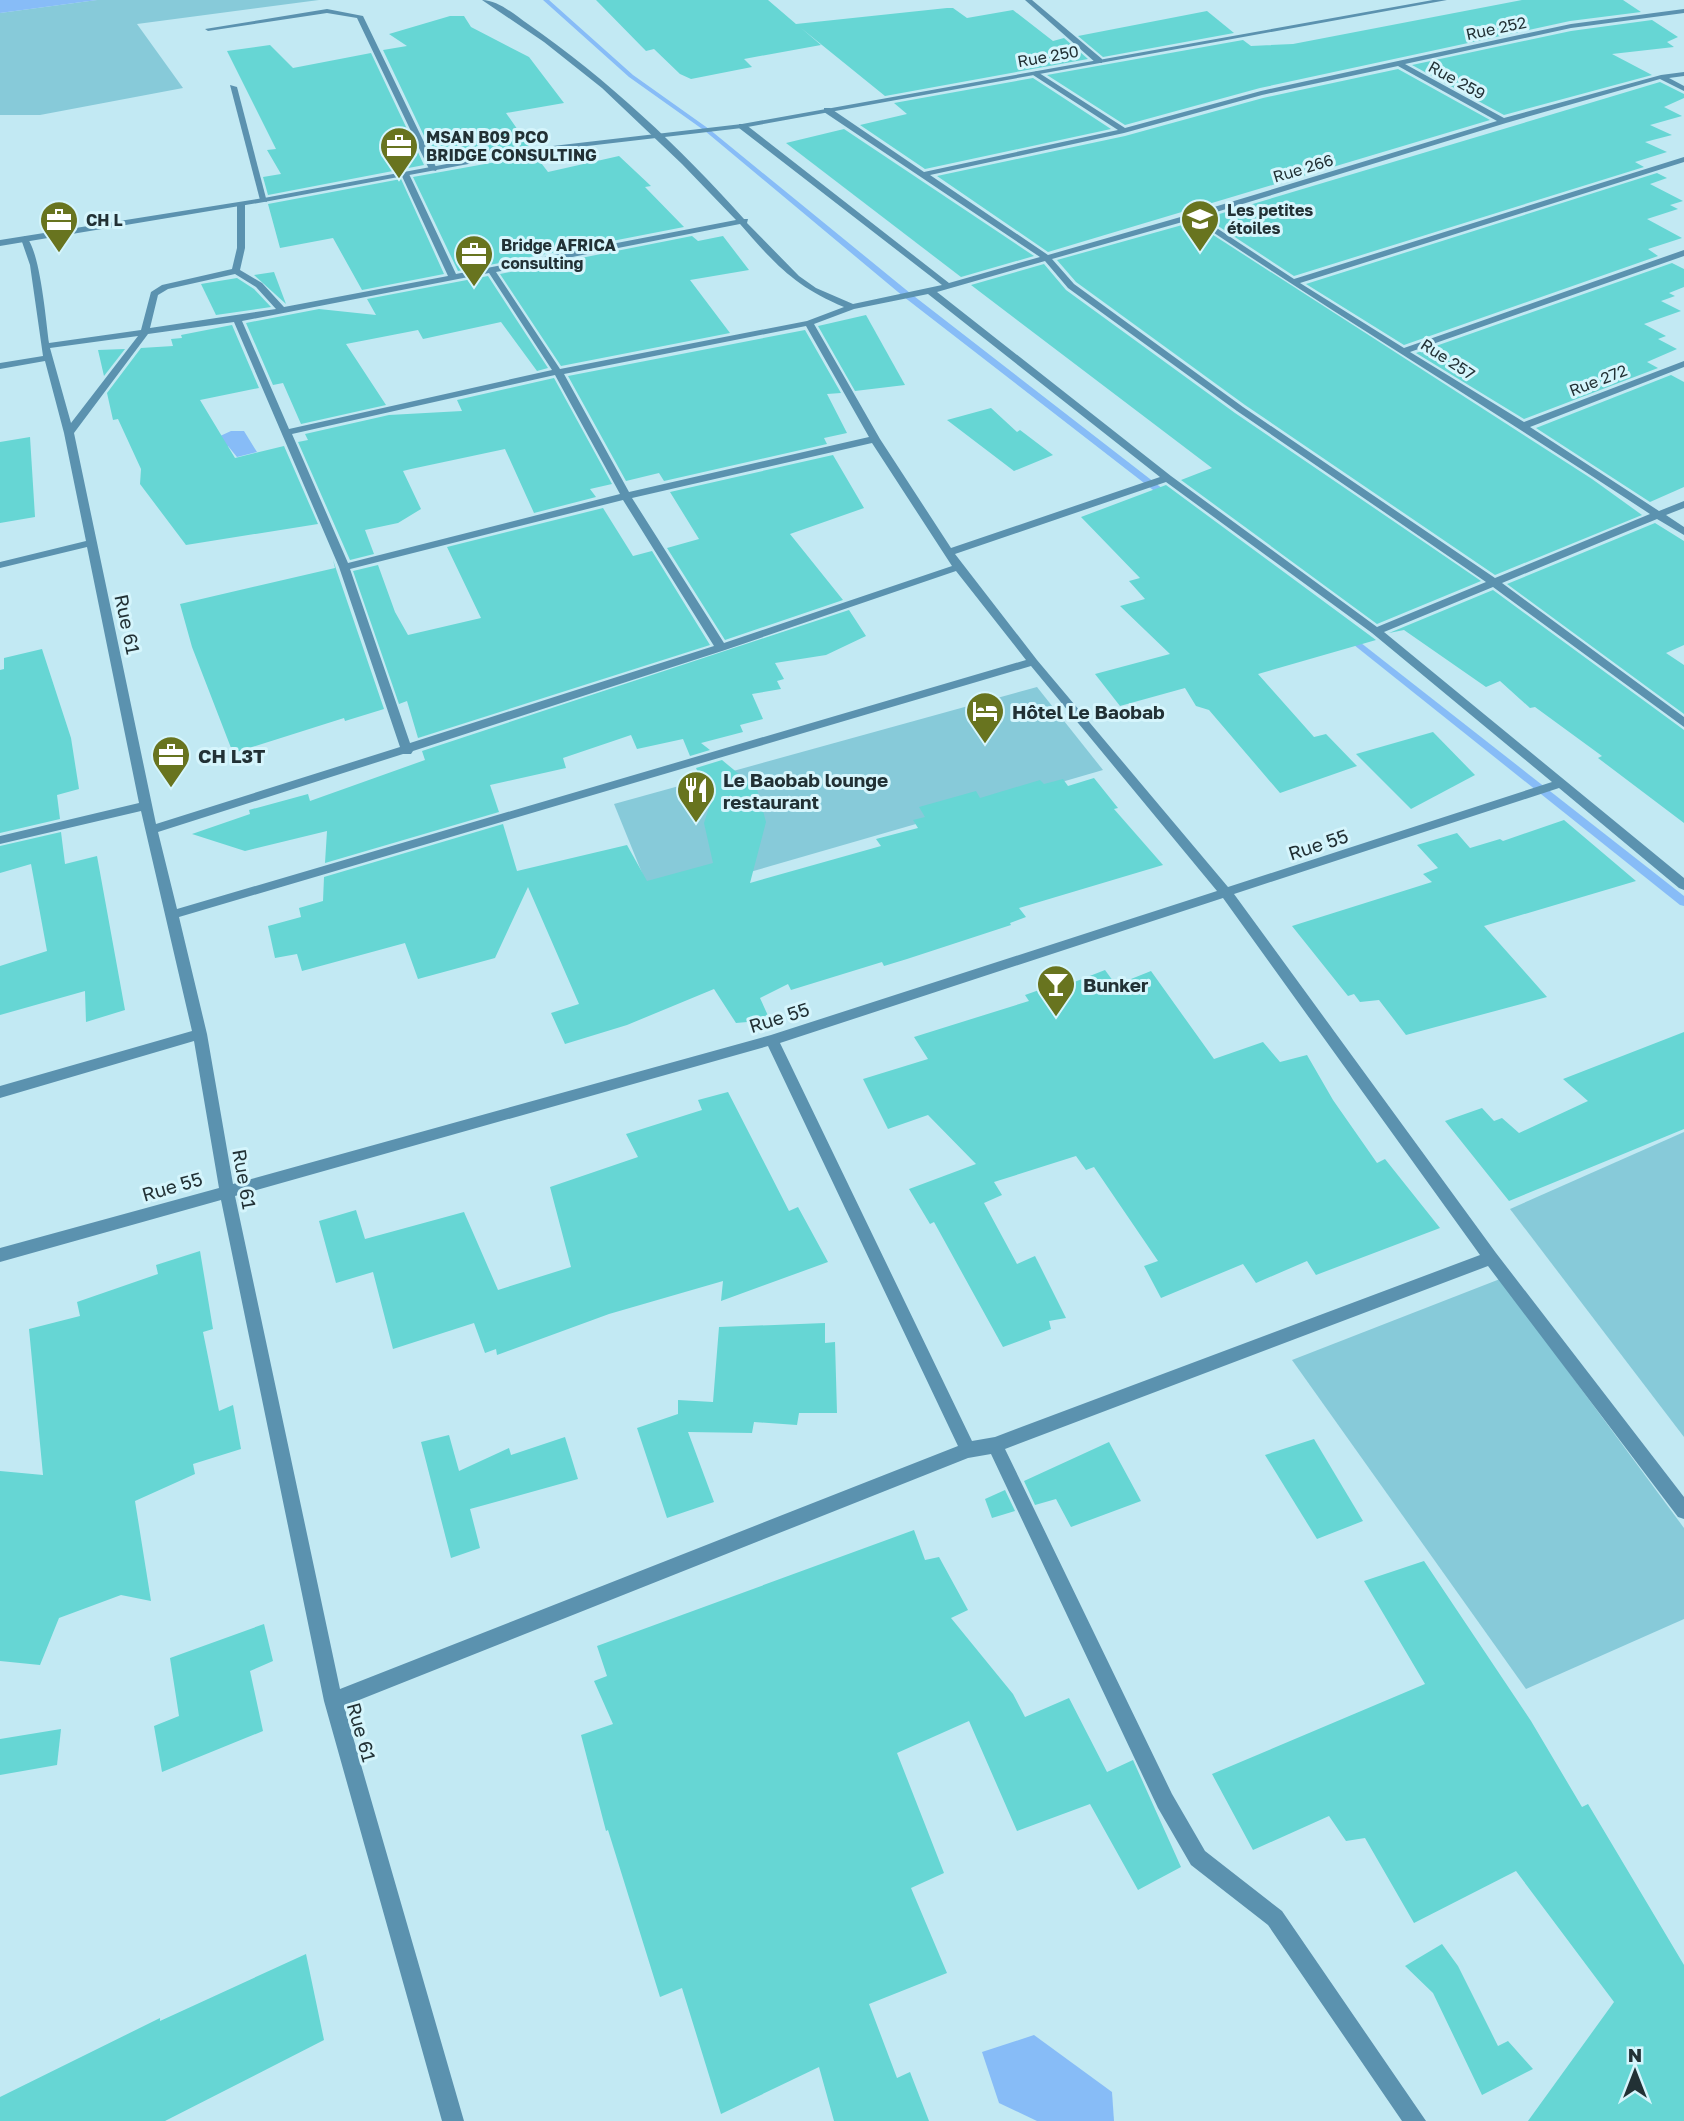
<svg xmlns="http://www.w3.org/2000/svg" width="1684" height="2121" viewBox="0 0 1684 2121" font-family="'Golos Text',sans-serif">
<style>
.green{fill:#87cad9}
.water{fill:#87bcf7}
.lines{fill:none;stroke-linecap:round;stroke-linejoin:round}
.stream{fill:#87bcf7;fill-rule:evenodd}
.building{fill:#66d6d4}
.minor{fill:#5b92af;fill-rule:evenodd}
.tertiary{fill:#5b92af;fill-rule:evenodd}
.labels{text-anchor:middle;dominant-baseline:central;stroke-width:6;stroke-linejoin:round;paint-order:stroke}
.far-street-label{font-size:16px;fill:#223135;stroke:#d5f5fc}
.far-poi-label{font-size:16px;font-weight:bold;fill:#223135;stroke:#d5f5fc;text-anchor:start}
.street-label{font-size:19px;fill:#223135;stroke:#d5f5fc}
.poi-label{font-size:19px;font-weight:bold;fill:#223135;stroke:#d5f5fc;text-anchor:start}
</style>
<rect width="100%" height="100%" fill="#c2e9f3"/>
<g class="green">
<polygon points="97,0 319,0 137,24 183,88 40,115 0,115 0,13"/>
<polygon points="1037,687 1103,770 653,900 614,804"/>
<polygon points="1684,1132 1684,1437 1510,1209"/>
<polygon points="1500,1279 1684,1528 1684,1619 1526,1689 1292,1360"/>
</g>
<g class="water">
<polygon points="0,0 97,0 0,13"/>
<polygon points="231,431 244,431 257,452 237,457 228,446 222,447 218,437"/>
<polygon points="1034,2035 1112,2092 1114,2121 1037,2121 999,2103 982,2052"/>
</g>
<g class="lines">
<g class="stream">
<polygon points="543,0 549,0 633,75 709,129 910,293 1172,496 1172,500 1166,500 904,297 705,131 629,77"/>
<polygon points="1347,632 1684,896 1684,906 1680,905 1344,637 1344,633"/>
</g>
</g>
<g class="building">
<polygon points="596,0 768,0 796,24 947,8 953,8 967,18 1013,10 1053,41 1064,38 1088,59 885,96 801,28 821,45 744,59 752,67 691,79 680,74 654,49 646,51"/>
<polygon points="1522,0 1623,0 1641,12 1570,21 1260,88 1125,125 1047,75 1243,40 1251,46 1293,44"/>
<polygon points="1207,11 1234,33 1103,57 1078,36"/>
<polygon points="450,16 464,16 471,27 529,57 564,103 506,113 529,146 437,163 383,50 407,46 389,34"/>
<polygon points="1652,20 1678,37 1667,42 1674,47 1612,54 1652,75 1504,115 1412,65 1571,31"/>
<polygon points="270,45 293,68 371,53 424,165 268,195 263,177 281,174 267,150 276,149 227,51"/>
<polygon points="1398,69 1490,120 1048,252 937,176 1125,136 1263,98"/>
<polygon points="1033,78 1111,129 925,169 860,125 907,114 894,103"/>
<polygon points="1660,82 1684,94 1684,98 1664,107 1682,116 1650,125 1672,135 1645,142 1667,152 1635,162 1644,167 1294,276 1206,218"/>
<polygon points="844,129 1034,256 961,277 786,143"/>
<polygon points="535,155 548,172 619,156 651,186 645,187 684,227 458,271 413,177"/>
<polygon points="1657,173 1667,178 1650,184 1683,201 1670,205 1678,209 1647,219 1682,238 1648,249 1658,256 1404,345 1306,284"/>
<polygon points="401,179 444,274 362,290 333,238 280,248 268,204"/>
<polygon points="1193,222 1592,479 1642,515 1495,575 1245,405 1076,282 1057,260"/>
<polygon points="692,236 698,241 723,236 749,270 690,280 730,333 561,366 500,274"/>
<polygon points="1672,263 1684,269 1684,287 1669,293 1675,296 1661,301 1681,311 1644,324 1666,336 1658,339 1677,349 1647,362 1658,368 1524,419 1416,353"/>
<polygon points="1044,264 1066,290 1235,413 1481,581 1377,624 1181,480 1212,468 971,285"/>
<polygon points="274,272 286,304 254,275"/>
<polygon points="488,276 548,368 537,371 501,322 423,339 418,330 346,344 386,405 301,424 283,383 273,385 246,323 319,309 376,315 367,299"/>
<polygon points="237,278 254,289 271,307 216,315 201,284"/>
<polygon points="866,315 905,385 855,391 818,326"/>
<polygon points="232,325 259,388 200,400 235,458 284,446 318,524 186,545 140,484 141,469 118,419 113,420 107,393 141,348 173,346 171,339 182,338 181,335"/>
<polygon points="805,330 841,393 827,394 847,433 824,438 827,444 664,481 659,473 626,481 568,376"/>
<polygon points="125,349 104,376 98,350"/>
<polygon points="1671,375 1684,382 1684,487 1650,502 1536,428"/>
<polygon points="554,378 612,484 590,489 596,497 534,513 505,449 411,469 403,471 421,509 398,523 365,530 374,554 350,560 298,442 308,440 305,434 389,415 462,411 457,400"/>
<polygon points="991,408 1017,432 1020,430 1053,455 1014,471 947,420"/>
<polygon points="30,437 35,517 0,523 0,442"/>
<polygon points="833,455 864,508 790,534 843,600 725,640 667,548 699,539 670,492"/>
<polygon points="1166,485 1376,640 1258,674 1314,737 1326,734 1357,766 1280,793 1209,710 1196,706 1185,688 1120,706 1095,674 1170,654 1120,606 1145,599 1129,581 1140,578 1081,517"/>
<polygon points="603,508 633,556 652,551 710,645 418,738 407,701 399,704 353,571 378,565 395,612 408,635 481,618 447,547"/>
<polygon points="1655,523 1684,541 1684,645 1666,653 1684,665 1684,714 1507,584"/>
<polygon points="333,560 384,709 345,721 344,718 233,753 192,647 180,604 335,568"/>
<polygon points="1493,590 1684,730 1684,823 1598,758 1602,756 1535,707 1530,708 1500,681 1486,687 1404,630 1389,633"/>
<polygon points="849,610 866,636 826,655 775,663 784,679 777,681 781,689 752,694 763,719 740,725 743,732 701,743 710,750 690,756 683,739 637,749 631,735 563,758 566,768 490,785 499,812 325,863 327,831 245,851 192,834 250,814 249,810 308,794 310,801 425,760 422,751"/>
<polygon points="42,649 71,738 79,789 57,795 60,819 0,833 0,670 4,669 4,658"/>
<polygon points="1433,732 1475,775 1411,809 1356,754"/>
<polygon points="722,760 757,789 766,822 750,883 881,846 876,839 918,828 913,820 925,817 919,807 976,791 980,798 1040,780 1044,784 1063,779 1068,786 1094,778 1118,808 1114,809 1163,865 1019,908 1026,917 1010,923 1011,925 907,959 884,966 882,962 791,990 788,984 760,998 770,1020 736,1023 714,989 627,1025 565,1044 551,1013 579,1004 528,887 495,958 418,979 405,943 302,971 297,954 275,958 268,926 301,917 299,908 323,901 324,877 503,824 517,871 627,845 647,881 713,863 704,823 711,801 696,768"/>
<polygon points="1564,820 1636,881 1484,926 1547,997 1406,1035 1379,1000 1360,1002 1354,994 1348,996 1292,926 1432,882 1423,874 1438,868 1417,845 1457,833 1470,848 1500,839 1503,841"/>
<polygon points="61,832 65,864 97,856 125,1010 86,1022 85,991 0,1015 0,966 47,951 31,864 0,873 0,846"/>
<polygon points="1105,970 1116,985 1151,971 1214,1059 1263,1042 1280,1062 1307,1055 1333,1100 1377,1163 1385,1159 1440,1228 1316,1275 1307,1261 1256,1283 1243,1264 1161,1298 1144,1266 1158,1261 1094,1167 1086,1170 1076,1156 994,1182 1002,1195 984,1203 1017,1264 1035,1256 1066,1318 1049,1321 1051,1329 1003,1347 934,1222 930,1224 909,1189 976,1164 928,1115 888,1129 863,1079 928,1059 914,1037 1029,1001 1025,995 1056,984 1059,988"/>
<polygon points="1684,1032 1684,1129 1509,1201 1445,1121 1482,1108 1494,1121 1502,1118 1519,1133 1588,1101 1563,1079"/>
<polygon points="728,1092 789,1211 798,1207 828,1262 721,1301 723,1281 609,1314 497,1355 496,1349 485,1353 474,1323 393,1349 373,1272 336,1283 319,1221 356,1210 365,1239 464,1212 498,1290 571,1267 550,1187 638,1157 626,1134 702,1110 698,1100"/>
<polygon points="200,1251 213,1329 203,1332 219,1411 233,1405 241,1449 193,1464 195,1474 135,1501 151,1601 121,1595 59,1618 40,1665 0,1661 0,1471 43,1475 29,1329 80,1316 77,1302 158,1274 156,1265"/>
<polygon points="825,1323 825,1343 835,1342 837,1413 799,1413 797,1425 754,1422 752,1433 688,1432 714,1502 667,1518 637,1428 678,1414 678,1400 713,1402 719,1327"/>
<polygon points="449,1435 459,1471 509,1448 511,1455 565,1437 578,1479 470,1509 480,1548 451,1558 421,1442"/>
<polygon points="1314,1439 1363,1521 1317,1539 1265,1455"/>
<polygon points="1109,1442 1141,1501 1071,1527 1056,1499 1035,1505 1024,1481"/>
<polygon points="1005,1490 1015,1511 992,1518 985,1499"/>
<polygon points="914,1530 925,1560 939,1557 968,1610 951,1618 1013,1694 1025,1717 1069,1698 1107,1772 1133,1760 1181,1867 1138,1890 1090,1804 1017,1831 969,1721 897,1753 944,1873 911,1888 947,1973 869,2004 897,2078 910,2072 929,2121 834,2121 819,2067 721,2114 682,1988 660,1997 608,1830 606,1831 581,1735 613,1724 594,1681 607,1676 597,1646"/>
<polygon points="1424,1561 1531,1721 1582,1807 1588,1804 1684,1965 1684,2121 1528,2121 1614,2002 1516,1871 1414,1923 1365,1838 1346,1841 1329,1816 1253,1850 1212,1774 1425,1684 1364,1581"/>
<polygon points="264,1624 273,1661 250,1671 263,1731 162,1772 154,1726 179,1716 170,1658"/>
<polygon points="61,1729 57,1765 0,1775 0,1739"/>
<polygon points="1442,1944 1458,1966 1498,2046 1508,2041 1533,2069 1482,2095 1433,1993 1405,1966"/>
<polygon points="306,1954 324,2040 165,2121 0,2121 0,2097 160,2018 160,2021"/>
</g>
<g class="lines">
<g class="minor">
<path d="M482 0C498 0 515 15 528 24 607 79 680 147 744 219H748L747 223 799 276 816 288 853 304 942 285 739 128V124H745L949 283 1040 257 824 112V108H830L924 172 1118 130 1033 75 1036 71 1125 128 1261 91 1398 61 1571 24 1684 9V13L1571 28 1405 64 1504 118 1661 75 1684 72V76L1669 78 1684 86V91L1660 79 1506 123 1200 217 1294 279 1684 157V162L1300 283 1404 348 1684 250V256L1410 352 1524 422 1684 361V367L1530 427 1659 511 1684 501V508L1666 515 1684 527V535L1657 519 1502 583 1684 717V727L1493 587 1384 632 1684 878V890L1679 888 1559 788 1234 894 1496 1253 1684 1497V1519L1678 1517 1488 1266 1005 1449 1172 1794 1205 1851 1282 1911 1426 2121H1402L1268 1925 1191 1865 1158 1808 991 1454 968 1458 344 1706 464 2121H442L324 1701 221 1200 0 1262V1248L219 1188 194 1041 0 1098V1086L192 1031 141 811 0 844V836L139 803 87 547 0 568V562L86 541 64 433 45 361 0 369V363L43 356 30 265 21 239 25 236C40 247 46 322 49 343L141 330 151 292 162 285 232 269 237 248V204L241 202 245 204V248L240 270 262 283 284 307 448 276 401 174 405 172 409 174 456 274 736 220 682 164 602 88 544 42ZM1398 66 1497 121 1191 214 1048 255 930 175 1124 133 1262 95ZM1193 219C1344 320 1499 414 1650 514L1495 578 1243 407 1074 284 1052 259ZM740 224C775 264 794 286 844 307L807 321 560 369 496 272ZM1045 261 1068 288 1237 411 1486 582 1377 627 1171 476 937 292ZM489 273 552 370 289 429 242 321ZM235 274 256 287 276 309 150 328 158 295 168 289ZM928 294 1160 477 951 548 880 439 814 324 854 309ZM234 322 339 567 400 747 156 824 74 433 148 334ZM806 326 869 437 629 492 564 374ZM138 336 71 423 50 348ZM555 375 620 494 348 563 292 434ZM872 443 952 566 724 643 632 498ZM1166 482 1372 633 1552 782 1228 887 1037 660 955 554ZM623 500 714 646 410 743 350 569ZM956 571 1026 660 177 909 158 832 403 754H411L413 751 725 650ZM1031 666 1217 891 771 1035 233 1184 207 1034 179 917ZM1223 898 1480 1255 995 1437 972 1441 780 1043ZM768 1046 958 1446 340 1689 235 1196Z"/>
<polygon points="1025,0 1032,0 1102,59 1102,63 1096,63"/>
<polygon points="327,9 363,16 437,169 436,171 429,169 357,18 327,13 208,31 205,29"/>
<polygon points="230,85 237,87 267,202 260,200"/>
</g>
<polygon class="tertiary" points="1433,0 1447,0 742,128 527,153 264,202 0,246 0,240 264,198 527,149 742,124"/>
</g>
<defs>
<symbol id="office-pin" viewBox="-11 -11 22 30"><path d="M0 17L-7.5 6A9.5 9.5 0 1 1 7.5 6Z" fill="#68741f" stroke="#d5f5fc"/><path d="M-6-3h4V-5.5h4V-3h4V5H-6ZM-1-4.5V-3h2v-1.5ZM-6 0V1H6V0Z" fill="#fff"/></symbol>
<symbol id="school-pin" viewBox="-11 -11 22 30"><path d="M0 17L-7.5 6A9.5 9.5 0 1 1 7.5 6Z" fill="#68741f" stroke="#d5f5fc"/><path d="M0-5L7-2L0 1L-7-2ZM-4 1L0 2.5L4 1V4Q0 6-4 4Z" fill="#fff"/></symbol>
<symbol id="hotel-pin" viewBox="-11 -11 22 30"><path d="M0 17L-7.5 6A9.5 9.5 0 1 1 7.5 6Z" fill="#68741f" stroke="#d5f5fc"/><path d="M-6-4.5h1.5V1H6V5H4.5V3h-9V5H-6ZM-4 0a1.8 1.8 0 1 1 3.6 0ZM.5 0V-2.5h3Q6-2.5 6 0Z" fill="#fff"/></symbol>
<symbol id="restaurant-pin" viewBox="-11 -11 22 30"><path d="M0 17L-7.5 6A9.5 9.5 0 1 1 7.5 6Z" fill="#68741f" stroke="#d5f5fc"/><path d="M-5-6h1v4h1v-4h1v4h1v-4h1v5L-1.5 .5V6h-2V.5L-5-1ZM5-6V6H3V1.5H1.5Q1.5-4 5-6Z" fill="#fff"/></symbol>
<symbol id="bar-pin" viewBox="-11 -11 22 30"><path d="M0 17L-7.5 6A9.5 9.5 0 1 1 7.5 6Z" fill="#68741f" stroke="#d5f5fc"/><path d="M-6-5H6L.8 .8V4.5H3.5V6h-7V4.5H-.8V.8Z" fill="#fff"/></symbol>
</defs>
<g fill-rule="evenodd">
<use href="#office-pin" x="377" y="124" width="44" height="60"/>
<use href="#school-pin" x="1178" y="197" width="44" height="60"/>
<use href="#office-pin" x="37" y="198" width="44" height="60"/>
<use href="#office-pin" x="452" y="232" width="44" height="60"/>
<use href="#hotel-pin" x="963" y="689" width="44" height="60"/>
<use href="#office-pin" x="149" y="733" width="44" height="60"/>
<use href="#restaurant-pin" x="674" y="768" width="44" height="60"/>
<use href="#bar-pin" x="1034" y="962" width="44" height="60"/>
</g>
<g class="labels">
<g class="far-street-label">
<text transform="translate(1496 28) rotate(-12)">Rue 252</text>
<text transform="translate(1048 56) rotate(-10)">Rue 250</text>
<text transform="translate(1457 80) rotate(29)">Rue 259</text>
<text transform="translate(1303 168) rotate(-17)">Rue 266</text>
<text transform="translate(1448 359) rotate(33)">Rue 257</text>
<text transform="translate(1598 380) rotate(-21)">Rue 272</text>
</g>
<g class="far-poi-label">
<text x="426" y="137">MSAN B09 PCO<tspan x="426" dy="18">BRIDGE CONSULTING</tspan></text>
<text x="1227" y="210">Les petites<tspan x="1227" dy="18">étoiles</tspan></text>
<text x="86" y="220">CH L</text>
<text x="501" y="245">Bridge AFRICA<tspan x="501" dy="18">consulting</tspan></text>
</g>
<g class="street-label">
<text transform="translate(128 624) rotate(78)">Rue 61</text>
<text transform="translate(1318 844) rotate(-18)">Rue 55</text>
<text transform="translate(779 1017) rotate(-17)">Rue 55</text>
<text transform="translate(245 1179) rotate(80)">Rue 61</text>
<text transform="translate(172 1186) rotate(-16)">Rue 55</text>
<text transform="translate(362 1732) rotate(74)">Rue 61</text>
</g>
<g class="poi-label">
<text x="1012" y="711">Hôtel Le Baobab</text>
<text x="198" y="755">CH L3T</text>
<text x="723" y="779">Le Baobab lounge<tspan x="723" dy="22">restaurant</tspan></text>
<text x="1083" y="984">Bunker</text>
</g>
</g>
<g transform="translate(1635 2072)" stroke="#d5f5fc" stroke-width="5" paint-order="stroke">
<path d="M0-5L12 26L0 18L-12 26Z" fill="#223135"/>
<text y="-10" font-size="19" font-weight="bold" text-anchor="middle" fill="#223135">N</text>
</g>
</svg>
